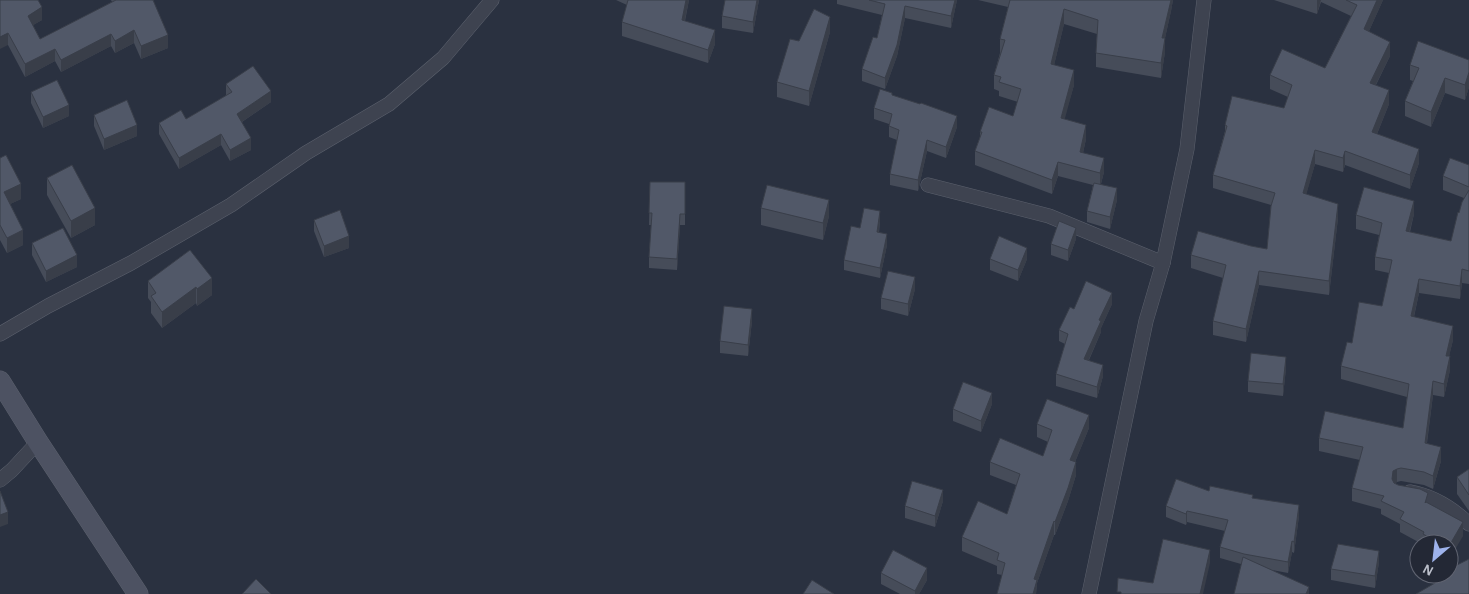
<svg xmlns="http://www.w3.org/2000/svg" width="1469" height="594" viewBox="0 0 1469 594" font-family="'Alegreya Sans',sans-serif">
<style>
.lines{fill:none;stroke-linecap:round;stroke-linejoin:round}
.minor-casing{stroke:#5c616d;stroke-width:15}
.secondary-casing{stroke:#5c616d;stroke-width:21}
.minor{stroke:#3e4350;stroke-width:14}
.secondary{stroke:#4d5262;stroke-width:20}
.wall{fill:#464c59}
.shaded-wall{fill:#393e49}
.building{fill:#515868;stroke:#393e49}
</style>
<rect width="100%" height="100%" fill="#2a3140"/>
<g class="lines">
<defs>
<g id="minor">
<polyline points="928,185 1049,216 1163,263"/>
<polyline points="0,334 48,306 131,263 231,205 306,153 389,104 443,58 492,0"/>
<polyline points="0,480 12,470 38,442"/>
<path d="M1410 492C1433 496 1452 508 1469 524"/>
<polyline points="1089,594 1146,321 1163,263 1187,149 1204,0"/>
</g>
<polyline id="secondary" points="0,381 38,442 138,594"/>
</defs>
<use href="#minor" class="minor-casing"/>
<use href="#secondary" class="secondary-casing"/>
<use href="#minor" class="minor"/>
<use href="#secondary" class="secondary"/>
</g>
<g class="wall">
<polygon points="0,0 42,20 33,25 40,39 112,2 111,0 153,0 168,48 141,59 134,43 115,53 111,46 61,72 55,61 25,77 8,45"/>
<polygon points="616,0 689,0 685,21 715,44 708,63 622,36 622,22 627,5"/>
<polygon points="759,0 753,33 722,28 722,16"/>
<polygon points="837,0 957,0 951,28 905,18 897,56 885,89 862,81 862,69 877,38 882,15 837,4"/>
<polygon points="978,0 1173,0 1171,11 1165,38 1165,52 1161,78 1096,67 1096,53 1097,34 1064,24 1054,65 1074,85 1064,119 1086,139 1083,153 1104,172 1101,184 1117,200 1110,229 1087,222 1087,211 1093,185 1058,176 1052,194 975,165 975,151 980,137 980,132 1013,116 1018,102 999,96 999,91 994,89 994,75 1000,53 1000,39 1008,7"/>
<polygon points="1274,0 1383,0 1369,31 1390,56 1376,85 1389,104 1377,134 1419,163 1410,189 1345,165 1343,172 1315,164 1306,194 1338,218 1329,295 1259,285 1246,342 1213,335 1213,321 1223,278 1191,268 1191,255 1251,246 1267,249 1271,205 1213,188 1213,175 1225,131 1225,125 1284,108 1288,97 1270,89 1270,75 1325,68 1351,16 1321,2 1317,14"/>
<polygon points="830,32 809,106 777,97 777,82 799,41"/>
<polygon points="1469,60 1469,87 1465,100 1445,93 1431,127 1405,116 1405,101 1413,81 1410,80 1410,65"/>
<polygon points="226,84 271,102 242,122 251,150 230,161 221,145 179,169 159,134 159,123 186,119 226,96"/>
<polygon points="31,92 69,116 43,128 31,103"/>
<polygon points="892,96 957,127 946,158 927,151 918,191 890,185 890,174 897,140 889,137 889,124 874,119 874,108"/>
<polygon points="94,115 137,136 104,150 94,126"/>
<polygon points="0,158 21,199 10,204 23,245 7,253 0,240"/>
<polygon points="1469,165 1469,284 1462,283 1460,299 1419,293 1414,317 1453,340 1449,356 1450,370 1444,397 1433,395 1427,443 1441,461 1433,489 1424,485 1401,481 1397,482 1395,483 1428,503 1463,536 1449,544 1422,544 1400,532 1400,524 1381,514 1381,509 1352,501 1352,488 1360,460 1319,451 1319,438 1403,428 1407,397 1341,379 1341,366 1352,343 1382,306 1389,273 1375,270 1375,257 1379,235 1356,229 1356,215 1414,214 1410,232 1451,241 1459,213 1464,198 1443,190 1443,176"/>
<polygon points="47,178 95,225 71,238 47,195"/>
<polygon points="650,182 685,182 685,225 680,225 677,270 649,268 649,257 651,225 649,225"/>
<polygon points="761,208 829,216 823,240 761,225"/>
<polygon points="314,220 349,248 324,257 314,231"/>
<polygon points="880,221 879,233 887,245 880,278 844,270 844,260 860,228"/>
<polygon points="1076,239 1068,261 1051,255 1051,244"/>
<polygon points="32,243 77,267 46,282 32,255"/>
<polygon points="190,250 212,295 197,306 196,303 162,328 151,313 151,302 148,298 148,281"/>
<polygon points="990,259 1027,259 1018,281 990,270"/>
<polygon points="915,289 908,316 881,309 881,298"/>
<polygon points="1112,304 1101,328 1101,332 1089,360 1103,376 1097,398 1056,386 1056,374 1065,344 1059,341 1059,330 1074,309"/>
<polygon points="752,321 748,356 720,353 720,341"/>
<polygon points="1286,368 1283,396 1248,392 1248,381"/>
<polygon points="992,404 981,432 953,421 953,409"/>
<polygon points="1037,424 1089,428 1075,462 1076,475 1068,501 1055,535 1054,535 1037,583 1036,594 997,594 1002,575 997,574 997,566 962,551 962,537 1007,514 1016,485 990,475 990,462 1043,456 1048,442 1037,437"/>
<polygon points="1469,469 1469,511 1457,494 1457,477"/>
<polygon points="1209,491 1253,499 1299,516 1294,553 1292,552 1288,573 1272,570 1309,594 1241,564 1220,558 1220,547 1225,531 1187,522 1186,525 1166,517 1166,506"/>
<polygon points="943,501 935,527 905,518 905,506"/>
<polygon points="1379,562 1375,588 1331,580 1331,569"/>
<polygon points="881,573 927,580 919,594 900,594 881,584"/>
</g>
<g class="shaded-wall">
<polygon points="686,0 689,0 682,33 682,20"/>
<polygon points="757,0 759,0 753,33 753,22"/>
<polygon points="955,0 957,0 951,28 951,16"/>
<polygon points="1171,0 1173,0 1171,11 1162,52 1162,38"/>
<polygon points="1317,0 1321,0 1317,14"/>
<polygon points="1377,0 1383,0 1364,42 1364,29"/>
<polygon points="905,6 905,18 897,56 885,89 885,78"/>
<polygon points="42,7 42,20 28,28 28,16"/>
<polygon points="1064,9 1064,24 1051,78 1051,64"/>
<polygon points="830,17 830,32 809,106 809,91"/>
<polygon points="134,30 134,43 115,53 115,41"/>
<polygon points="715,30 715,44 708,63 708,50"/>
<polygon points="8,33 8,45 0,49 0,37"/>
<polygon points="111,34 111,46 61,72 61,60"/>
<polygon points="168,35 168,48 141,59 141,46"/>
<polygon points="1165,38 1165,52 1161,78 1161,63"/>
<polygon points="1390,42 1390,56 1370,96 1370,83"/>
<polygon points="55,49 55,61 25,77 25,64"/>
<polygon points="1074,70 1074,85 1061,133 1061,118"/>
<polygon points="1469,72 1469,87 1465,100 1465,85"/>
<polygon points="1445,78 1445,93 1431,127 1431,112"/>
<polygon points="1389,90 1389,104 1372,146 1372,132"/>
<polygon points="271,91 271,102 237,125 237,114"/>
<polygon points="69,105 69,116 43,128 43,117"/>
<polygon points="957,116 957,127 946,158 946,147"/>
<polygon points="137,125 137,136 104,150 104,139"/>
<polygon points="1086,125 1086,139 1080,166 1080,152"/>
<polygon points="221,134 221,145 179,169 179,158"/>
<polygon points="251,138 251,150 230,161 230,150"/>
<polygon points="927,140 927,151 918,191 918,180"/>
<polygon points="1419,149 1419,163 1410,189 1410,175"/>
<polygon points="1315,150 1315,164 1303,206 1303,193"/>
<polygon points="1345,151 1345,165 1343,172 1343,158"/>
<polygon points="1104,158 1104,172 1100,187 1100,173"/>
<polygon points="1058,162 1058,176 1052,194 1052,180"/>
<polygon points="21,184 21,199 4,207 4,192"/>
<polygon points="1117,188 1117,200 1110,229 1110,217"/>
<polygon points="829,200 829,216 823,240 823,223"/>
<polygon points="1414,201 1414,214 1406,244 1406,231"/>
<polygon points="1338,204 1338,218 1329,295 1329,281"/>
<polygon points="95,208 95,225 71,238 71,221"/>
<polygon points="880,211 880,221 877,243 877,232"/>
<polygon points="680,214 680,225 677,270 677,259"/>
<polygon points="1076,228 1076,239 1068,261 1068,250"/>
<polygon points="23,230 23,245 7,253 7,238"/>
<polygon points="887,234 887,245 880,278 880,268"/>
<polygon points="349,236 349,248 324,257 324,246"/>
<polygon points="1027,248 1027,259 1018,281 1018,270"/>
<polygon points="77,255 77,267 46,282 46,271"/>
<polygon points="1462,269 1462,283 1460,299 1460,286"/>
<polygon points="1259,271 1259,285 1246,342 1246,329"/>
<polygon points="915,277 915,289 908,316 908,304"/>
<polygon points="212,278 212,295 197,306 197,289"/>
<polygon points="1419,279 1419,293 1411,329 1411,316"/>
<polygon points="196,287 196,303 162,328 162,312"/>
<polygon points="1112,293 1112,304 1101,328 1101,332 1084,370 1084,359 1099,320"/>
<polygon points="752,309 752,321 748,356 748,345"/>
<polygon points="1453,326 1453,340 1446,369 1446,356"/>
<polygon points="1450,356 1450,370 1444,397 1444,384"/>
<polygon points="1286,357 1286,368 1283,396 1283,384"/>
<polygon points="1103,365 1103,376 1097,398 1097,387"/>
<polygon points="1433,381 1433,395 1425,456 1425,443"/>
<polygon points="992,393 992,404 981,432 981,421"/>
<polygon points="1089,415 1089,428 1070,474 1070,460"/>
<polygon points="1441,447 1441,461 1433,489 1433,476"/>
<polygon points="1076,462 1076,475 1068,501 1055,535 1055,522"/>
<polygon points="1397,469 1397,482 1393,485 1392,479 1393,471"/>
<polygon points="943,490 943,501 935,527 935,516"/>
<polygon points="1299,505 1299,516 1294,553 1294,542"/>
<polygon points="1187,511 1187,522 1186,525 1186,514"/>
<polygon points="8,512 8,524 0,527 0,515"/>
<polygon points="1054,521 1054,535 1037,583 1036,594 1033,594 1034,579"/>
<polygon points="1463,522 1463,536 1449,560 1449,546"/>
<polygon points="1292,541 1292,552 1288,573 1288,562"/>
<polygon points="1210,550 1210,563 1203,594 1200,594"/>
<polygon points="1379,551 1379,562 1375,588 1375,576"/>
<polygon points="927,568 927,580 919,594 915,594 915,591"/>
<polygon points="1309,587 1309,594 1306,594"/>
</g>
<g class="building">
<polygon points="0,0 38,0 42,7 28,16 40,39 116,0 153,0 168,35 141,46 134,30 115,41 111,34 61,60 55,49 25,64 8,33 0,37"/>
<polygon points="628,0 686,0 682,20 715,30 708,50 622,22"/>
<polygon points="725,0 757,0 753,22 722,16"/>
<polygon points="869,0 955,0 951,16 905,6 897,45 885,78 862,69 873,37 877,38 885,4"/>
<polygon points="1010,0 1171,0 1162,38 1165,38 1161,63 1096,53 1098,20 1064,9 1051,64 1074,70 1061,118 1086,125 1080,152 1104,158 1100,173 1058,162 1052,180 975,151 982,132 980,132 989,107 1013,116 1021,89 999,82 1001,77 994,75 1005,40 1000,39"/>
<polygon points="1346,0 1377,0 1364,29 1390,42 1370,83 1389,90 1372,132 1419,149 1410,175 1345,151 1343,158 1315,150 1303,193 1338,204 1329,281 1259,271 1246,329 1213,321 1226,265 1191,255 1198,231 1251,246 1267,249 1271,206 1275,193 1213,175 1227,126 1225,125 1232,96 1284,108 1292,85 1270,75 1282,49 1325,68 1357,5"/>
<polygon points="814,9 830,17 809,91 777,82 790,39 799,41"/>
<polygon points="1418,41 1469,60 1469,72 1465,85 1445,78 1431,112 1405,101 1419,68 1410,65"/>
<polygon points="253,66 271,91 237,114 251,138 230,150 221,134 179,158 159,123 181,110 186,119 232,92 226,84"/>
<polygon points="57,80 69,105 43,117 31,92"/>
<polygon points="880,89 892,93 892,95 920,104 921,103 957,116 946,147 927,140 918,180 890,174 899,130 889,126 892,114 874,108"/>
<polygon points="127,100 137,125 104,139 94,115"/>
<polygon points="6,155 21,184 4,192 23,230 7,238 0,225 0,158"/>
<polygon points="1450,158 1469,165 1469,187 1443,176"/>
<polygon points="72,165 95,208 71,221 47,178"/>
<polygon points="650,182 685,182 685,214 680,214 677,259 649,257 652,213 649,213"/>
<polygon points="1094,183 1117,188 1110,217 1087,211"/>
<polygon points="767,185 829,200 823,223 761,208"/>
<polygon points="1364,187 1414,201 1406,231 1451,241 1458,212 1459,213 1462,202 1469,190 1469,271 1462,269 1460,286 1419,279 1411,316 1453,326 1446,356 1450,356 1444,384 1433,381 1425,443 1441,447 1433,476 1424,472 1401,468 1397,469 1393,471 1392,479 1394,483 1398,485 1420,489 1428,493 1425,503 1426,502 1463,522 1449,546 1449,544 1441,544 1423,534 1424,532 1400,519 1404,512 1381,501 1384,496 1352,488 1363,447 1319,438 1325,411 1403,428 1409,384 1341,366 1347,342 1352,343 1359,302 1382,306 1392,260 1375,257 1382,223 1356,215"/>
<polygon points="864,208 880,211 877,232 887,234 880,268 844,260 851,226 860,228"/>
<polygon points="340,210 349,236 324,246 314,220"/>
<polygon points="1059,221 1076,228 1068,250 1051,244"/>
<polygon points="63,228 77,255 46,271 32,243"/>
<polygon points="999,236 1027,248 1018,270 990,259"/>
<polygon points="190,250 212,278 197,289 196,287 162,312 151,296 156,293 148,281"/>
<polygon points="888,271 915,277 908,304 881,298"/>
<polygon points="1086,281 1112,293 1099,320 1101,321 1084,359 1103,365 1097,387 1056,374 1068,334 1059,330 1070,307 1074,309"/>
<polygon points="724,306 752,309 748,345 720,341"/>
<polygon points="1251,353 1286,357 1283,384 1248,381"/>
<polygon points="963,382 992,393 981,421 953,409"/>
<polygon points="1047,399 1089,415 1070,460 1076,462 1068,488 1055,522 1054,521 1034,579 1037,580 1033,594 997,594 1005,563 997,560 999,553 962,537 978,501 1007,514 1020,474 990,462 1000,438 1043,456 1052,430 1037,424"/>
<polygon points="1469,469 1469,495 1457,477"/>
<polygon points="1176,479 1209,491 1210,486 1253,495 1252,498 1299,505 1294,542 1292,541 1288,562 1244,554 1220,547 1228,520 1187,511 1186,514 1166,506"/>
<polygon points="912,481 943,490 935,516 905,506"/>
<polygon points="0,491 8,512 0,515"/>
<polygon points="1163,539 1210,550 1200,594 1121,594 1121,592 1117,592 1118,578 1153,583"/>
<polygon points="1338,544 1379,551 1375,576 1331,569"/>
<polygon points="893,550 927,568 915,591 881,573"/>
<polygon points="1243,557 1309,587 1306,594 1234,594"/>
<polygon points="1469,559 1469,594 1416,594 1447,576 1446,574 1449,574 1449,569"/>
<polygon points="256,579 271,594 242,594"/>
<polygon points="812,580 834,594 803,594"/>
</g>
<g transform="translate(1434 559) rotate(208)"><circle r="24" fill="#232835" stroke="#606471"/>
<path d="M0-4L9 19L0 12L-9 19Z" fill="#9eb3ec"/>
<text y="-8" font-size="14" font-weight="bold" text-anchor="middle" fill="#bbbfca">N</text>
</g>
</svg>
